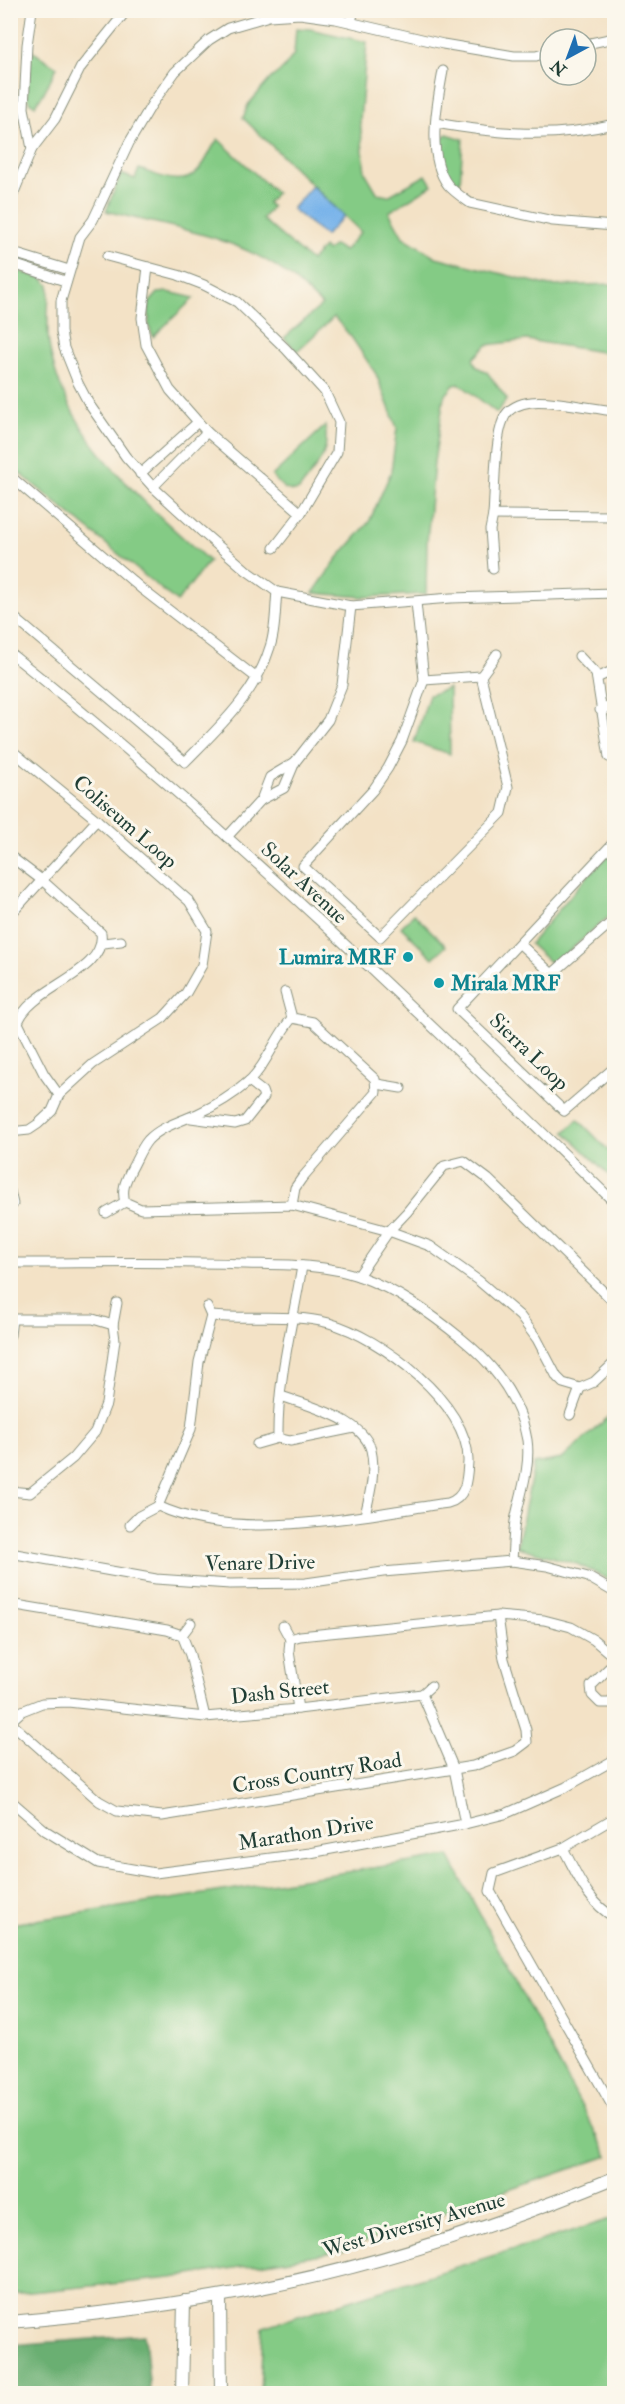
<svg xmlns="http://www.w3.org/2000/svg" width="625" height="2404" viewBox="0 0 625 2404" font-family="'IM FELL Double Pica',serif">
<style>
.green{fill:#84cb85;stroke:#52845c;stroke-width:1.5}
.forest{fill:#6baf72;stroke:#457653;stroke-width:1.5}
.water{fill:#79b4ea;stroke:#4c788f;stroke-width:1.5}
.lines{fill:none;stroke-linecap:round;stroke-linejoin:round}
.street-casing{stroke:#89907d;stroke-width:11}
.secondary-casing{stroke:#89907d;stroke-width:14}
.street{stroke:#fff;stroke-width:9}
.secondary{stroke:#fff;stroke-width:12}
.culture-dot{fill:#0f9aa8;stroke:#fbf7ec;stroke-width:2}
.labels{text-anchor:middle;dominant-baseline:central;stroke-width:6;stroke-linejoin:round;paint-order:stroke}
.street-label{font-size:21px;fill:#1f3d34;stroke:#fbf7ec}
.culture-label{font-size:21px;font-weight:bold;fill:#0d838f;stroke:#fbf7ec;text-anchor:end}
</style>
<rect width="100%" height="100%" fill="#fbf7ec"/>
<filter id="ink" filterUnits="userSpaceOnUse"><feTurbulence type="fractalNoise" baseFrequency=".0167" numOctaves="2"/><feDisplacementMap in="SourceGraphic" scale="12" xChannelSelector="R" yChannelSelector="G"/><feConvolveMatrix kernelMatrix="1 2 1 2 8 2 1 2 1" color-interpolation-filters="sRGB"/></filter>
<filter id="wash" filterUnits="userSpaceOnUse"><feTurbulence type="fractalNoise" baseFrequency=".008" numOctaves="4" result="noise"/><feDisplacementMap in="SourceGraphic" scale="24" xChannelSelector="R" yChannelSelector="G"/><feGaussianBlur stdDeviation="1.35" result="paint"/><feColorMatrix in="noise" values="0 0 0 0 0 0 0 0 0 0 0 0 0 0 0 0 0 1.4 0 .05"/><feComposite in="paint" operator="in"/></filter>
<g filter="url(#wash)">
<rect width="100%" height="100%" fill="#f3e2c6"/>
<g class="green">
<path d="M296 28 310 29 367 42 360 120 365 172 378 194 388 196 426 175 432 185 389 212 403 237 436 257 550 286 614 284V354L527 340 487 345 473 359 477 367 487 372 507 399 497 413 460 384 454 385 444 397 434 462 427 543 426 594 364 597 313 593 337 559 369 522 391 472 397 428 376 374 352 338 334 317 297 351 284 338 322 305C310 294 297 281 284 272 233 234 165 227 106 211L121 174 135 179 139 169C158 175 181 188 198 171 206 163 210 149 218 139L276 193 267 203 272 207 262 219 311 261 323 247 327 251 334 245 344 251 361 232 243 118 248 105 271 78 284 68 294 54Z"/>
<polygon points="30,50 57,67 43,94 35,105 30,103 27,96"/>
<path d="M447 134 463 139 460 184C443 177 441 156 439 139Z"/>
<path d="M11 269 42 278 49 285C49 304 46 325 49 344 63 436 145 503 209 561L177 602 11 466Z"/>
<polygon points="168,292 194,298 153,337 149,326 149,303 158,293"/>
<path d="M325 426C331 456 315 467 299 490 286 494 280 484 272 476Z"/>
<polygon points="449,688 450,754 414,742 429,695"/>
<polygon points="614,849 614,912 553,965 530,944 582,882"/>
<polygon points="414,914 446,946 433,958 401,927"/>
<polygon points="578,1119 614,1156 614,1180 565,1132"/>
<polygon points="614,1412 614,1582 577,1564 517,1547 534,1464 562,1459"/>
<polygon points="449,1856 608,2156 470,2203 341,2251 172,2278 11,2294 11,1924"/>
<polygon points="614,2218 614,2393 260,2393 263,2327"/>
</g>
<polygon class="forest" points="145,2335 150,2393 11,2393 11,2345"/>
<polygon class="water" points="312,186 344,216 325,236 292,209"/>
</g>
<g filter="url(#ink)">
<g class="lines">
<defs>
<g id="street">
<polyline points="351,22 354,10"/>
<polyline points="586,44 614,38"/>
<polyline points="550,52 536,56 514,56 443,44 336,19 300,14 269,16 228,28 209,40 175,72 152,104 129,143 93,220 80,237 61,301 61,332 64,348 78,383 89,404 126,457 153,487 200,530 246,570 277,592 351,606 451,598 614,593"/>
<path d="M443 71C437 104 426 156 448 185 454 192 462 197 470 203L553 221 614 226"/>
<path d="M436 123C498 134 552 139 614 124"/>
<polyline points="32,149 24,108 27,45 32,10"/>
<polyline points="10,202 32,149 55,119 81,67 127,10"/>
<polyline points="10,252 69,270"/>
<polyline points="107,256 178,275 204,285 237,302 286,349 325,392 339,422 337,452 301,513 274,548"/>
<polyline points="10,263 65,281"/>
<polyline points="148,267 142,318 146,345 170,390 207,432 301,513"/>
<path d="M614 411C594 409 549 399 531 402 521 403 508 408 504 418 494 440 495 490 493 515L614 516"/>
<polyline points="140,474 198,422"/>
<polyline points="10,476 143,590 258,679"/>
<polyline points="153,487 207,432"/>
<polyline points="493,569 490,530 493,515"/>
<polyline points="416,602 424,680 402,741 388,768 373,790 303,866 380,937 502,813 508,787 481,676 497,654"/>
<path d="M10 614 185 762C218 728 256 694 270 647 276 630 275 609 277 592"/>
<path d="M10 653C223 823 420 1013 614 1202"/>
<polyline points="579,656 596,674 609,757"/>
<polyline points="597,678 614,670"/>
<polyline points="424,680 481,676"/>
<polyline points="600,710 614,705"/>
<polyline points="10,749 97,820 189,901 207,931 202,965 186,993 163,1018 93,1064 59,1095 52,1111 38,1124 29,1130 10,1132"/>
<polyline points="261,800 270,777 295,762 328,720 342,685 351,606"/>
<polyline points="227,837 261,800 284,788 295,762"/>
<polyline points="614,842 457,1009 564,1111 614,1068"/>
<path d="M10 856 43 881 101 933C107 974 29 987 18 1023L44 1074 59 1095"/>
<polyline points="10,915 97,820"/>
<polyline points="103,943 121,941"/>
<polyline points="520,944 552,974 614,920"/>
<polyline points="285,992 292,1018"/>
<polyline points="292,1018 313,1022 375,1079 376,1092 302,1178 295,1188 292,1205"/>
<polyline points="377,1084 401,1088"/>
<polyline points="191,1118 235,1124 245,1121 264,1097 262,1091 249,1081"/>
<polyline points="10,1191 13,1204 10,1207"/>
<polyline points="125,1202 141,1209 292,1205 389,1231 430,1246 479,1281 520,1316 537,1339 557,1377 563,1383 580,1388 594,1382 614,1363"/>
<path d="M125 1202C121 1189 126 1180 132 1168 137 1159 141 1148 148 1140 160 1127 181 1121 197 1114 215 1106 233 1095 248 1082 266 1066 276 1037 292 1018"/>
<polyline points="106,1213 125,1202"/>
<path d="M10 1263C89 1263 168 1261 246 1264 283 1265 323 1264 358 1276 398 1290 430 1313 462 1339 494 1365 520 1399 527 1440 531 1467 520 1495 515 1521 513 1534 513 1548 512 1561"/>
<path d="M302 1266C293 1323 277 1380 278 1438L290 1441 354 1428"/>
<polyline points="358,1276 389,1231 407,1212 444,1166 464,1161 488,1179 614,1302"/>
<polyline points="10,1319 93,1319 113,1325"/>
<polyline points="10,1335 12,1319"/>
<path d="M281 1396C307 1405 363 1419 371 1450 376 1471 370 1494 365 1515"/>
<polyline points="570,1415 580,1388"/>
<polyline points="257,1444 278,1438"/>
<polyline points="10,1491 30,1493 73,1458 95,1432 106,1404 115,1340 113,1325 117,1303"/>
<path d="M158 1506C239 1544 362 1515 448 1503 466 1498 467 1480 468 1462 470 1404 380 1337 329 1323 290 1313 251 1320 211 1316"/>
<polyline points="158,1506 191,1429 199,1362 211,1316 207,1307"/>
<polyline points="130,1525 139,1516 158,1506"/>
<polyline points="10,1553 156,1579 230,1584 306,1583 383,1572 512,1561 547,1566 588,1577 614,1592"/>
<polyline points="10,1604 167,1630 182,1635 190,1655 205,1717"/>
<polyline points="283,1626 290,1639"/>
<polyline points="182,1635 191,1623"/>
<polyline points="614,1663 591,1686 592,1695 600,1703 610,1703 614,1699"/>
<polyline points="422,1694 454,1769 465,1824"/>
<polyline points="422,1694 431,1686"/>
<polyline points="298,1709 289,1651 290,1639 300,1636 498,1616 544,1620 571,1627 594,1640 614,1657"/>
<polyline points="10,1722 99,1801 117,1811 162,1816 473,1766 515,1751 527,1742 526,1730 504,1659 498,1616"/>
<polyline points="10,1722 22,1711 42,1703 68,1702 205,1717 298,1709 422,1694"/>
<polyline points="10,1800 46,1831 98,1863 155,1873 310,1853 465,1824 505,1814 566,1787 614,1760"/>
<polyline points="614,1818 563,1848 494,1873 490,1891 614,2109"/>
<path d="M563 1848C577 1874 588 1903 614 1917"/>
</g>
<g id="secondary">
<polyline points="220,2296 221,2394"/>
<path d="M10 2322C80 2316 150 2308 218 2296 353 2273 488 2230 614 2178"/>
<polyline points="182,2394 184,2301"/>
</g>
</defs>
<use href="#street" class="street-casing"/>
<use href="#secondary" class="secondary-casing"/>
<use href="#street" class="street"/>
<use href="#secondary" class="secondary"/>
</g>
</g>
<g class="culture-dot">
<circle cx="408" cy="957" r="6"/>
<circle cx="439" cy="983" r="6"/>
</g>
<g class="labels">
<g class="street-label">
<text transform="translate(125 822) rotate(41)">Coliseum Loop</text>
<text transform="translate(304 883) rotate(43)">Solar Avenue</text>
<text transform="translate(529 1052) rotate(44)">Sierra Loop</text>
<text transform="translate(260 1563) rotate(-1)">Venare Drive</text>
<text transform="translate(280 1692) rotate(-6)">Dash Street</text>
<text transform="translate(317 1773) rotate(-9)">Cross Country Road</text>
<text transform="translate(306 1833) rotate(-9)">Marathon Drive</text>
<text transform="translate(414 2225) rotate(-16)">West Diversity Avenue</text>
</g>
<g class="culture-label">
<text x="396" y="957">Lumira MRF</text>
<text x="451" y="983" text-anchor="start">Mirala MRF</text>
</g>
</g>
<rect width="625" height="2404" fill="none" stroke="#fbf7ec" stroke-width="36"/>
<g transform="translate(568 57) rotate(221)"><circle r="28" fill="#fbf7ec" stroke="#a3ada2" stroke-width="1.5"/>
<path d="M0-4.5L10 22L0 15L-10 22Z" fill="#1f6fb2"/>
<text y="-9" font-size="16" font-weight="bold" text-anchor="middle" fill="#1f3d34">N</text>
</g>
</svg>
